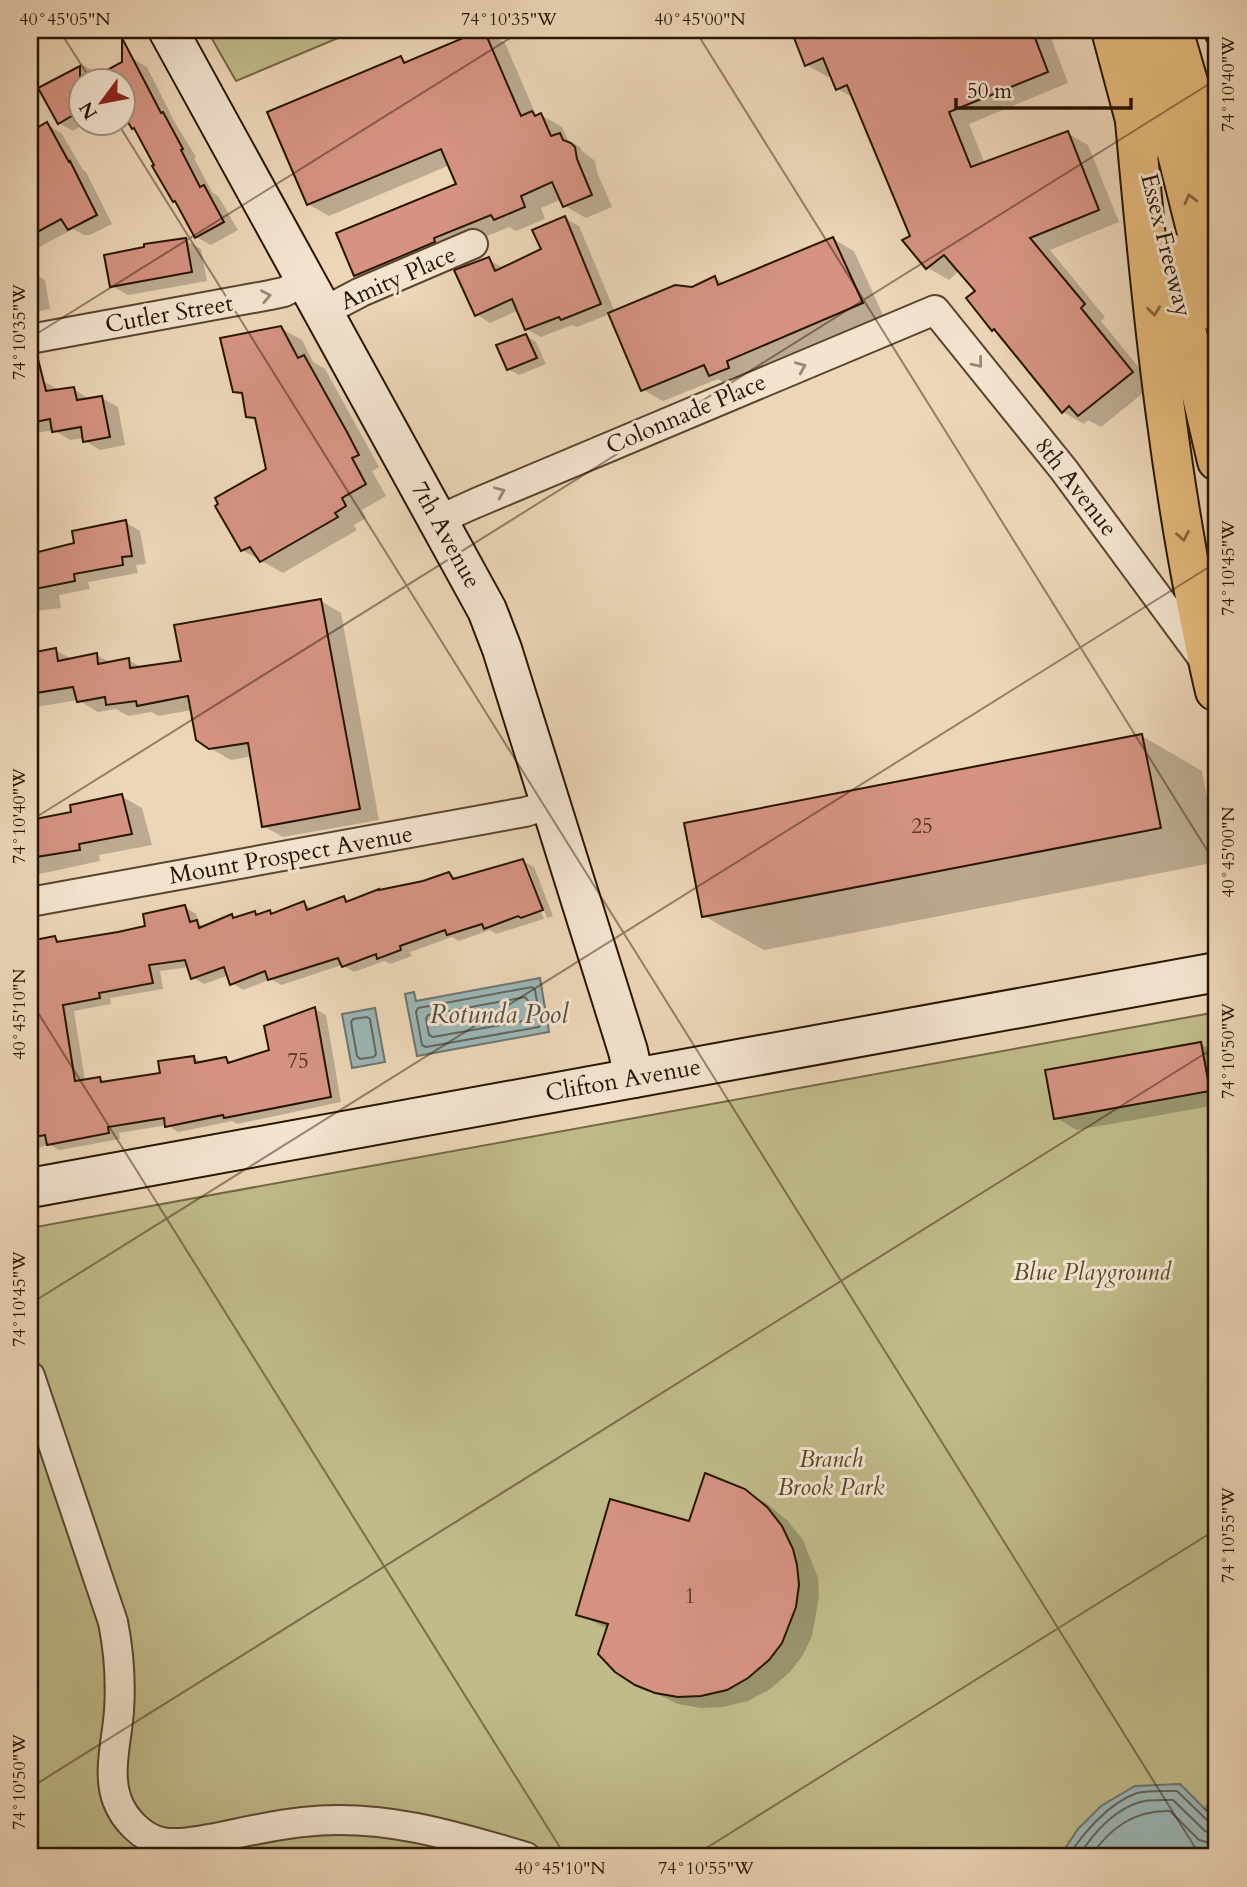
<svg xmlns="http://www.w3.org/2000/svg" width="1247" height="1887" viewBox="0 0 1247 1887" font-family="Cardo,serif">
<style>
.green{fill:#c0bb89;stroke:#746845;stroke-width:2}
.water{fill:#9cb7b8;stroke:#6d766f;stroke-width:2}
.shadow{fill:#0003;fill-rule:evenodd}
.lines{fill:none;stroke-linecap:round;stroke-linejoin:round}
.shore{stroke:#62665c;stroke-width:2}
.building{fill:#d69382;stroke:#271501;stroke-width:2}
.street-casing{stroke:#58452e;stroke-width:32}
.secondary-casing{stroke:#271501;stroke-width:42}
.highway-casing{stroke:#271501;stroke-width:42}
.street{stroke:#f3e4d0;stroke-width:28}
.secondary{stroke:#f3e4d0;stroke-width:38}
.highway{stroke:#e6bb7c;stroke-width:38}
.rail{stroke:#271501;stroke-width:5;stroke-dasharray:12 12;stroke-linecap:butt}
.oneway{stroke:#86683e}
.oneway2{stroke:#978773}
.ticks{fill:none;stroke:#271501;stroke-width:2;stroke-opacity:0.45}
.labels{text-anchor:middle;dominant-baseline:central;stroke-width:6;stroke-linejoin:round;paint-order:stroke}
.number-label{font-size:21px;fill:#533421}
.street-label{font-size:24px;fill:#271501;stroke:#f3e4d0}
.park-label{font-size:24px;font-style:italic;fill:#55472a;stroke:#f3e4d0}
.water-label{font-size:26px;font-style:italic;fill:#504e41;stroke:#f3e4d0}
.neatline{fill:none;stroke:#271501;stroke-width:2.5}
.ticks-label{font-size:18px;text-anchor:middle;fill:#271501}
</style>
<rect width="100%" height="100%" fill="#ecd6b7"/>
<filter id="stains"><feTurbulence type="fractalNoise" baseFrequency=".00286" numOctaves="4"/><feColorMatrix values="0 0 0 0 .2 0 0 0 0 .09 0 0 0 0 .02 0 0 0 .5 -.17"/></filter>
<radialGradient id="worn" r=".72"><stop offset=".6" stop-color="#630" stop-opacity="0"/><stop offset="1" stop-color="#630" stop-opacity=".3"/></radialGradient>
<g class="green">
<polygon points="207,30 357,30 236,81"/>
<polygon points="1217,1012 1217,1857 30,1857 30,1228"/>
</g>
<g class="water">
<polygon points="540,978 549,1032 417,1056 405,994 414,992 416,1001"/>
<polygon points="375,1008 385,1062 352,1068 342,1014"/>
<polygon points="1180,1784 1217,1821 1217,1857 1048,1857 1062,1853 1078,1829 1101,1806 1135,1786"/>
</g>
<g class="shadow">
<polygon points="793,30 930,30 931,32 935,30 1048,30 1068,83 969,124 985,164 1067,133 1088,145 1119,222 1050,250 1105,317 1101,321 1153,385 1101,427 1088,420 1084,424 1063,412 1000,334 993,330 978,291 960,270 949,280 928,268 905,241 913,237 855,99 838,89 832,75 828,77 807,65"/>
<polygon points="484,31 505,43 536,115 541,115 562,127 568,140 580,147 582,151 595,161 597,172 612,207 586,218 565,206 562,199 541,208 545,219 516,231 509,227 454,250 377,286 356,274 458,185 450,165 329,216 308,204 400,58 409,63"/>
<polygon points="133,59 147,67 174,121 196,157 194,158 212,192 218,196 238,230 211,245 196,237 178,203 174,201 137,130 134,128 122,80 80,80 80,122 88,122 73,131 59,123 40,89 83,65 97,73 99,77"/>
<polygon points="47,124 62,134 83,170 86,172 112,224 90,235 84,235 73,229 30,252 30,135"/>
<polygon points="565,218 579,226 615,312 692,289 715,278 725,284 833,239 854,251 883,315 747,373 749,379 731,387 718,379 663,401 642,389 610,314 577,327 572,325 541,337 526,329 519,310 490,323 476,314 488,259 504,269 543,250"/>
<polygon points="185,240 201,249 207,281 128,295 112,286"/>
<polygon points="30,271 45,280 50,309 30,313"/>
<polygon points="280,328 302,340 313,362 325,369 379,467 372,471 386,496 362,510 366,518 354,525 357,530 283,573 242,550 268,469 257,421 248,416 244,396 234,390"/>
<polygon points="526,336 536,342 546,364 519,375 508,369"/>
<polygon points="43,381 59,390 74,389 90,400 102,398 118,407 125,445 100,450 85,441 84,438 70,440 54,430 30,434 30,383"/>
<polygon points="125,522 140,531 146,564 136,565 138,573 88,582 90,589 59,595 61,608 36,611 30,608 30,555 76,544"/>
<polygon points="321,601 341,613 379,820 283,837 263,826 252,756 231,760 210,748 192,710 158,716 151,712 128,716 116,709 98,712 78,700 30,708 30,655 55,650 72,659 96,655 111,663 128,660 143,668 183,662"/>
<polygon points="1142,736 1202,771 1217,849 1217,862 764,950 704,916"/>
<polygon points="121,796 142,808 152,845 99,855 100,861 30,876 30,822 73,813"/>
<path d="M522 861 534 867 553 916 496 934 490 930 459 941 452 937 410 952 412 956 390 964 384 961 354 972 342 965 281 985 271 979 243 990 232 983 229 975 204 984 192 977 189 967 160 971 163 989 110 998 111 1004 74 1011 85 1081 100 1079 107 1083 162 1074 194 1058 203 1063 226 1059 233 1063 271 1051 315 1009 326 1015 341 1102 237 1124 232 1121 178 1132 167 1125 119 1133 120 1139 59 1150 49 1144 30 1151V1095L36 1094 30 1037V934L40 941 55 938 63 942 147 927 185 907 196 914 199 924 205 927 231 916 237 919 254 913 260 916 269 912 274 915 304 903 313 909 344 897 351 902 424 883 449 874 459 879ZM524 867H528L547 918 544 919Z"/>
<polygon points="1201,1044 1217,1053 1217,1105 1077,1130 1056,1118"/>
<polygon points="744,1491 766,1503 788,1521 803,1540 818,1578 819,1597 812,1636 803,1655 790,1672 769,1690 748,1701 723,1707 701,1708 678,1704 636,1684 608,1629 578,1614 691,1523"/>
<polygon points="1217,1791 1217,1821 1203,1809"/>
</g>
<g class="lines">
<g class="shore">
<polygon points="532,987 535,990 541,1024 539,1027 426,1047 422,1045 416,1012 418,1008"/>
<path d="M525 997C530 1001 532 1015 529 1020L433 1037 429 1035 426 1019 428 1015Z"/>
<polygon points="367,1017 370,1019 376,1054 374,1057 360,1059 357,1056 351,1022 353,1019"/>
<path d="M1067 1857C1084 1833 1108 1803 1137 1793 1148 1790 1165 1791 1177 1791L1210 1823 1217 1826"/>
<path d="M1078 1857C1092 1835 1113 1810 1140 1802 1149 1799 1163 1800 1173 1800L1205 1831 1217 1834"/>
<path d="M1090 1857C1110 1828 1134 1810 1170 1811L1199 1840 1217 1845"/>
</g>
</g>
<g class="building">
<polygon points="482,30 484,30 521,116 532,111 535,116 541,113 551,136 560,133 563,140 571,143 575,147 577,159 592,195 563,207 552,182 521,196 525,207 494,220 491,215 434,238 435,242 354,276 336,233 456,184 441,149 307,205 267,112 401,56 404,63"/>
<polygon points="791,30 915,30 917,36 931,30 1032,30 1048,72 949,112 971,167 1068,131 1099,210 1030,238 1085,304 1081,308 1133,372 1078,416 1069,406 1062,413 994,329 992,331 966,298 975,291 944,255 926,269 902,240 910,236 847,85 836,90 823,58 805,66"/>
<polygon points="122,38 161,113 163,112 183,149 181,150 200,187 204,185 224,222 195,238 175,201 173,202 152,166 154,165 134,128 132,129 122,112 122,80 89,80 122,62"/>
<polygon points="80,66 80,111 58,124 38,88"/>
<polygon points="47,122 69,162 70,161 97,215 68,230 61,219 30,236 30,132"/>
<polygon points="565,216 601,304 561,320 559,317 525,330 512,299 475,316 454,270 489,257 495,271 541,249 532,230"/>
<polygon points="833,237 863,303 727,361 729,368 709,376 704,365 641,391 608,313 675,285 692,287 715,276 718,285"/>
<polygon points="186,238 192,272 110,287 104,255 144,247 144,244"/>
<polygon points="281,326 298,358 304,355 347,432 359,455 352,458 366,484 342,498 346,506 335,513 338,517 260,562 250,547 241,551 215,506 218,504 215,498 266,469 255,418 246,417 242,393 233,392 220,338"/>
<polygon points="526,334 537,358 507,370 496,345"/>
<polygon points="30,355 37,355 46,391 74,387 77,400 102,396 110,437 83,442 81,427 52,432 50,419 30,423"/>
<polygon points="126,520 132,556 122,557 123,565 74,574 75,581 30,590 30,554 74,543 72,531"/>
<polygon points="321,599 360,809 262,827 248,743 209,749 196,740 188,696 137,706 136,701 106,705 105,697 77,702 73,687 30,694 30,653 56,648 58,661 97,653 98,664 129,658 130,668 181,661 174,625"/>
<polygon points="1142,734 1161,828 702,917 684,823"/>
<polygon points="122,794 132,834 79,844 80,850 30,858 30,820 71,812 70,805"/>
<polygon points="523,859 543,910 521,918 518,916 484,929 482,924 447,935 445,930 400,946 401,950 377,959 376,954 342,967 338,958 268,980 265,971 230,985 224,967 191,979 185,960 149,965 153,983 99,993 100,998 63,1005 75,1081 100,1077 101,1082 160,1073 158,1061 194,1056 195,1063 226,1057 228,1063 269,1050 264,1026 315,1007 331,1097 224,1118 223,1115 165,1127 164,1118 108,1127 109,1133 47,1145 45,1135 30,1138 30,1100 38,1098 30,1053 30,941 55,936 57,942 118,932 145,926 143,914 185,905 190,922 197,920 199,928 232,914 233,918 255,911 256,915 270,910 271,914 304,901 307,910 344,896 346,902 379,889 379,890 423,881 449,872 453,879"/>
<polygon points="1201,1042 1210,1091 1054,1119 1045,1070"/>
<polygon points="705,1473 745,1489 767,1507 782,1526 793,1549 797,1565 799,1585 796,1607 782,1643 769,1660 748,1678 727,1690 701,1696 678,1697 655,1693 635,1685 615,1672 598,1654 608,1624 576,1615 610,1499 689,1521"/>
</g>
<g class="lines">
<defs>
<g id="street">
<polyline points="323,312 361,292 473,244"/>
<polyline points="30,339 270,295 284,292 306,281"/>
<polyline points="438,520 476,503 935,310 1064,470 1204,660"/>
<polyline points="30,902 525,812 552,804"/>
<path d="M30 1376 113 1622C119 1652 121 1681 119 1711 117 1740 107 1773 117 1800 124 1819 142 1838 162 1842 180 1845 197 1841 215 1838 244 1832 274 1825 303 1822 381 1813 453 1835 526 1857"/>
</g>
<g id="secondary">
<polyline points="168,30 487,610 502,649 628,1051 634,1078"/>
<polyline points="30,1188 1217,972"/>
</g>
<g id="highway">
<polyline points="1111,30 1142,146"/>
<polyline points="1146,30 1217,313"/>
<polyline points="1173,30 1217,181"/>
<path d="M1135 121C1152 312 1171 503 1215 691"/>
<polyline points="1168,252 1217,461"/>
</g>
</defs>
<use href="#street" class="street-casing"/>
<use href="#secondary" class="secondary-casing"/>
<use href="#highway" class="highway-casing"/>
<use href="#street" class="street"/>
<use href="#secondary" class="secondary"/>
<use href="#highway" class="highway"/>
<polyline class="rail" points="1205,30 1217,71"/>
</g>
<defs><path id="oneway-chevron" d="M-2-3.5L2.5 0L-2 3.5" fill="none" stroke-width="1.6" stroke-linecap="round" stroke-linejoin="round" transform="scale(1.75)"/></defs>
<g class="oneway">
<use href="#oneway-chevron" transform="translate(1190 199) rotate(-104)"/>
<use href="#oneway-chevron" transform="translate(1154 311) rotate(83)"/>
<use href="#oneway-chevron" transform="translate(1183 536) rotate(80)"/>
</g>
<g class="oneway2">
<use href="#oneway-chevron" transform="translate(266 296) rotate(-11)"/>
<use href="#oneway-chevron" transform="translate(978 363) rotate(51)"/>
<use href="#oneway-chevron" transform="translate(801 367) rotate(-23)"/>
<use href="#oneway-chevron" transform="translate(500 492) rotate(-23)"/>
</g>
<path class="ticks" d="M59 30 91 80M695 30 1217 866M117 122 1201 1857M30 338 523 30M30 821 1217 79M30 1000 566 1857M30 1304 1217 562M30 1788 1217 1046M692 1857 1217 1529"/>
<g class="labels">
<g class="number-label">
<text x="922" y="826">25</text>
<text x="298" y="1061">75</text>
<text x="690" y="1596">1</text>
</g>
<g class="street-label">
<text transform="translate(1166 245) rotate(76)">Essex Freeway</text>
<text transform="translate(398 278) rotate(-24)">Amity Place</text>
<text transform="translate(169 314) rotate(-10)">Cutler Street</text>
<text transform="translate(686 414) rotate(-23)">Colonnade Place</text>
<text transform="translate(1076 487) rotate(52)">8th Avenue</text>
<text transform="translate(446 535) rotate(61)">7th Avenue</text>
<text transform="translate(291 855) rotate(-10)">Mount Prospect Avenue</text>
<text transform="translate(623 1080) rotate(-10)">Clifton Avenue</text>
</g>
<g class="park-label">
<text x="1092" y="1272">Blue Playground</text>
<text x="831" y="1459">Branch<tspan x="831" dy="28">Brook Park</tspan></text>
</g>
<g class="water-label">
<text x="499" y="1014">Rotunda Pool</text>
</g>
</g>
<rect width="1247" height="1887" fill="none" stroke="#ecd6b7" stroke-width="77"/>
<g transform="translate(102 102) rotate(238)"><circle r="33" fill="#f3e4d0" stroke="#a1917d" stroke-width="2"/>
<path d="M0-5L12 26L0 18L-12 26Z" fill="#8f2418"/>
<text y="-10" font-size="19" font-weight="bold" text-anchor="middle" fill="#271501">N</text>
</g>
<path d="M956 98v10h175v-10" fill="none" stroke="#271501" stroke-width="3.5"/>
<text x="967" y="98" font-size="21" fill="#271501" stroke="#f3e4d0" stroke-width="5" paint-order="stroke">50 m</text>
<rect x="38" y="38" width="1170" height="1810" class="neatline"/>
<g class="ticks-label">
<text x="65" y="25">40°45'05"N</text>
<text x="509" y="25">74°10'35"W</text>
<text x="700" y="25">40°45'00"N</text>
<text transform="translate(1228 84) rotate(-90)" y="6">74°10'40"W</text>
<text transform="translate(19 332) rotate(-90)" y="6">74°10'35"W</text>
<text transform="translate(1228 568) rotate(-90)" y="6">74°10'45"W</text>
<text transform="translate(19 816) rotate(-90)" y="6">74°10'40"W</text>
<text transform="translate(1228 852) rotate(-90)" y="6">40°45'00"N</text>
<text transform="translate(19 1014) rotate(-90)" y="6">40°45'10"N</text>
<text transform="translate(1228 1051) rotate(-90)" y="6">74°10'50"W</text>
<text transform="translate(19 1299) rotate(-90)" y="6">74°10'45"W</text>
<text transform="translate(1228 1535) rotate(-90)" y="6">74°10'55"W</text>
<text transform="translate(19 1782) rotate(-90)" y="6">74°10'50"W</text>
<text x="560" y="1874">40°45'10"N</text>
<text x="706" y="1874">74°10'55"W</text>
</g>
<rect width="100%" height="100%" filter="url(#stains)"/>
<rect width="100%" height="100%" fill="url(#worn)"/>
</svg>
